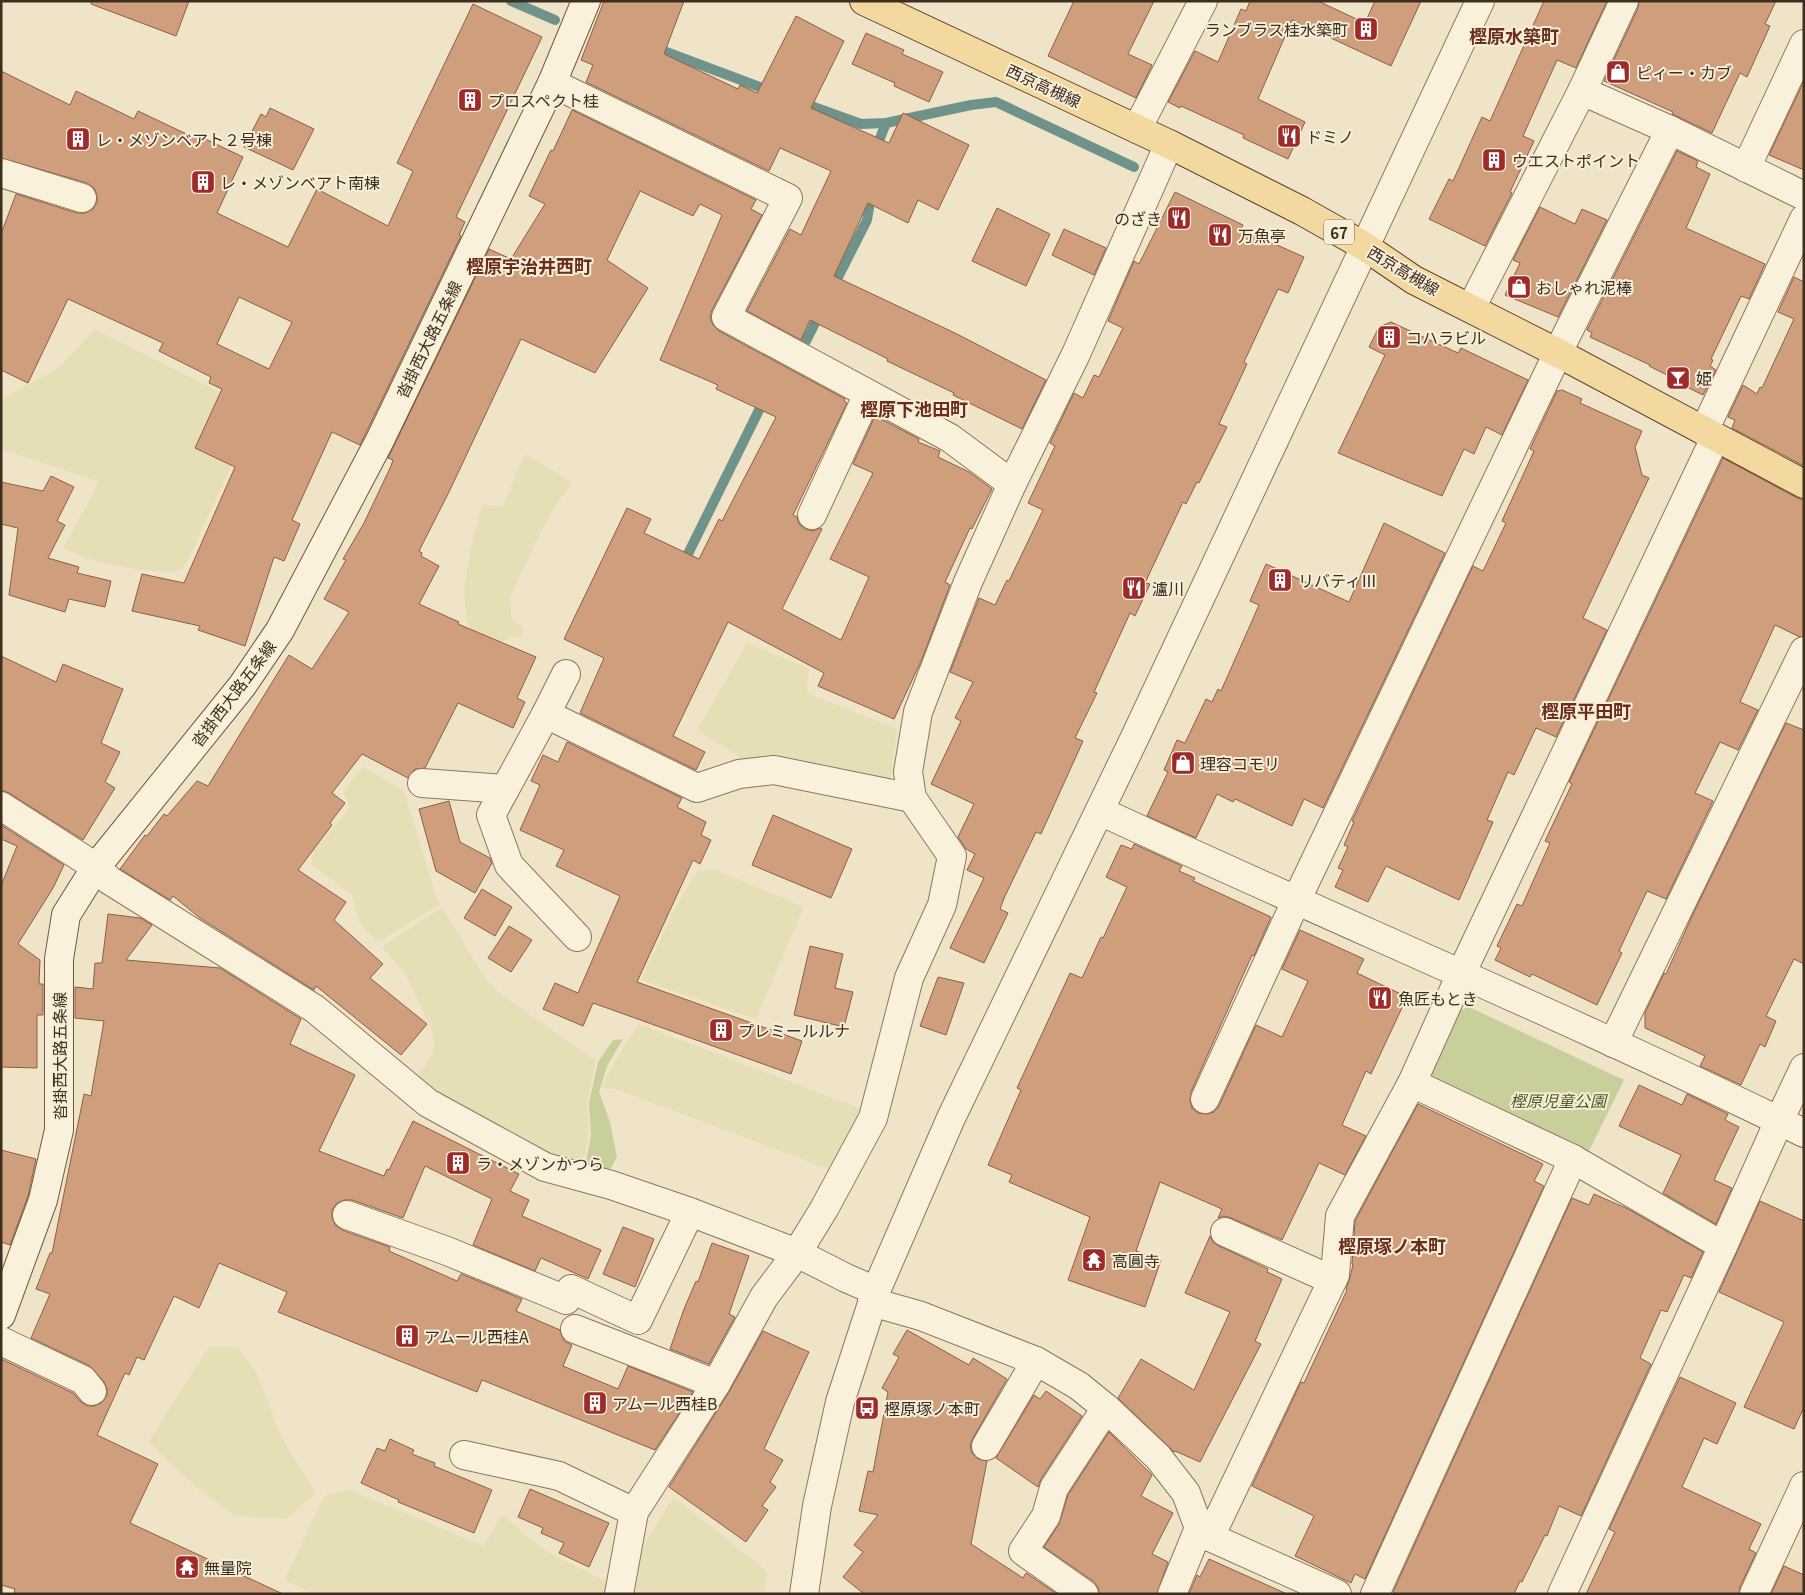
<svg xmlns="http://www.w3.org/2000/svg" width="1805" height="1595" viewBox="0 0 1805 1595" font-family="Georgia,'Noto Sans JP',serif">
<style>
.farmland{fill:#e6deb5}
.green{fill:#c9cf9b}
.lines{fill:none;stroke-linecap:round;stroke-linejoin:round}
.stream{stroke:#6f938a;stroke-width:10}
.building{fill:#cf9f7d;stroke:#8d5f41;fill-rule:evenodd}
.minor-casing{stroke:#8d765c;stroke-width:30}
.tertiary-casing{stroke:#8d765c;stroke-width:30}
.secondary-casing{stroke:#6f573f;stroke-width:30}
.primary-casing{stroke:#5b4430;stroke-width:30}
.minor{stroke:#faf1dc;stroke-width:28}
.tertiary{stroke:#faf1dc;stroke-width:28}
.secondary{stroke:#faf1dc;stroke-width:28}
.primary{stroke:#f3d9a0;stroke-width:28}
.labels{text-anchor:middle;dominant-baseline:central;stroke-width:4;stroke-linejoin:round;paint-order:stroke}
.shield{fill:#f7eed8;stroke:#756857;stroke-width:1}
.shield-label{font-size:15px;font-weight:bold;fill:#3d2e20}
.poi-label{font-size:16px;fill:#3d2e20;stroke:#f7eed8;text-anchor:start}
.street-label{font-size:16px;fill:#3d2e20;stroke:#f7eed8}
.park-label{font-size:16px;font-style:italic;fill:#4d5a26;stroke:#f7eed8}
.neighbourhood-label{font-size:18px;font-weight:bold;fill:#6b2e1e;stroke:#f7eed8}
</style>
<rect width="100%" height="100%" fill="#f0e4c8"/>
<g class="farmland">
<polygon points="95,329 257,411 184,568 171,572 138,570 88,559 63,548 99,482 1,449 1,399 57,369"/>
<polygon points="525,454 573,482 554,508 534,545 510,597 512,621 523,626 522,637 511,637 479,654 466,617 464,590 471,547 482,505 503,506"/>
<polygon points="747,643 809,669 807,693 897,729 890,781 744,760 697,730"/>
<polygon points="363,766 404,792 439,905 378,942 359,922 352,895 311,864 314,851 351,807 343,793"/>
<polygon points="713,869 804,907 756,1019 641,980 677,904 698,871"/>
<polygon points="442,907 487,981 501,994 596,1061 587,1102 589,1136 582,1166 546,1155 415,1082 434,1051 433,1032 405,974 382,947"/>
<polygon points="639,1024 869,1112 831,1170 616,1089 601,1088 618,1056"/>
<polygon points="209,1347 237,1347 256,1371 282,1439 316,1493 287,1519 236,1516 197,1488 148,1442"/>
<polygon points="350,1490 484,1546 502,1514 545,1551 607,1582 604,1594 314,1594 284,1580 326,1494"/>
<polygon points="674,1497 767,1571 764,1594 630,1594 632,1575 649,1536"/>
</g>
<g class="green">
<polygon points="1469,1007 1624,1080 1583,1163 1425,1087 1461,1010"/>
<polygon points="623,1039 607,1066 599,1092 610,1122 617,1157 607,1175 585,1166 591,1136 589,1103 598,1062 613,1040"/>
</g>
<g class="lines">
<g class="stream">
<polyline points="511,1 555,20"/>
<polyline points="653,47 773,92"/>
<polyline points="800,102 861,124 886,123 971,105 996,102 1134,167"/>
<polyline points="875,151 886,123"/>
<polyline points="832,289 867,220 870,202 866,193"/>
<polyline points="806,341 821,311"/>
<polyline points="682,566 765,398"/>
</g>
</g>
<g class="building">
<polygon points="91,1 189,1 176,36 91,4"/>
<polygon points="604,1 684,1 664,54 738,89 740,85 757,93 796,16 844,41 811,108 889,143 903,113 969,145 938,210 918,200 908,223 868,203 834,276 955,333 1046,380 1022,429 953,395 954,393 887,361 888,359 810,320 801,340 747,311 790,229 801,235 831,171 780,148 769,171 586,82 593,65 581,60"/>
<polygon points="1074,1 1154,1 1128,54 1152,65 1136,98 1048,56"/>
<polygon points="1250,1 1318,1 1365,23 1375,1 1421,1 1391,66 1292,20 1258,99 1305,122 1288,159 1243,138 1244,135 1181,106 1180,108 1168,102 1195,51 1218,62 1241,9 1246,11"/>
<polygon points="1544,1 1607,1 1576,68 1557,60 1523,136 1534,141 1510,192 1512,193 1485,246 1429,219 1449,179 1453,181 1482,117 1490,121"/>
<polygon points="1639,1 1776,1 1765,24 1770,26 1747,77 1740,73 1712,133 1672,114 1673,112 1604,81 1638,8"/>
<path d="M473 4 542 37 456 217 465 222 459 235 461 236 360 445 332 432 292 520 300 524 284 561 274 557 245 646 198 630 200 626 132 611 142 574 184 583 235 467 195 448 222 389 209 383 211 377 159 351 163 343 68 299 28 383 1 370V234L16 194 77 213H85L93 209 97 202V195L94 188 87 183 1 158V71L70 105 76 91 134 119 138 111 195 138 197 135 243 157 217 213 288 247 317 189 388 226 413 171 397 163ZM239 297 292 322 269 369 217 344Z"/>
<polygon points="866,33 904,50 902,54 943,72 929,102 894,86 895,83 852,64"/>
<polygon points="1804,81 1804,170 1769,155"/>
<polygon points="270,108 314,129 293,170 244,147 261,114 266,117"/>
<polygon points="572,110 756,200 751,209 762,215 712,310 710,317 713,325 719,331 845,399 844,401 847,403 793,515 797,517 799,524 805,529 813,531 820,528 822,529 782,609 841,640 869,577 830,559 873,473 853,464 875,416 919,439 918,442 940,451 938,457 969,472 992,489 972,529 970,528 945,582 950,585 922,659 894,719 818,686 824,673 728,622 673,736 705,752 696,770 580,713 604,658 564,639 627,508 651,519 644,533 699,559 719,519 722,521 776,417 716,389 718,385 660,360 722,215 700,204 693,216 640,191 607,260 648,288 595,373 521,339 449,492 419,551 422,553 421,556 439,566 419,604 459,622 458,624 536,657 517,698 525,702 513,728 458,703 425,768 415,769 408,778 362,754 332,793 345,803 330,823 332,825 298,870 346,902 334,920 383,964 370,978 427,1024 401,1055 316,986 314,990 200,918 173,896 170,900 120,869 145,835 147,836 164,814 167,816 197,781 208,786 289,655 312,669 349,612 324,599 346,560 343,559 364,523 391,466 393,460 388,458 489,249 511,259 545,204 529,196 551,150 553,151"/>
<polygon points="1677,151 1698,161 1696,167 1710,174 1686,228 1765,264 1749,299 1741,296 1711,359 1713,360 1710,366 1716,370 1703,395 1668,378 1669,376 1649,366 1650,365 1590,337 1592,333 1587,330"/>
<polygon points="1175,192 1243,225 1241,229 1304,257 1288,293 1278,289 1244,362 1247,364 1219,424 1227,427 1199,483 1197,482 1186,504 1183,502 1145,583 1150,584 1135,616 1130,613 1094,692 1097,693 1075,738 1083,741 1041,834 1036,832 1005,896 1000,909 1008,913 984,963 950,948 984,878 967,870 975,854 966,849 958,837 974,804 931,784 961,721 955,718 973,682 950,672 979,598 995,605 1007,580 1009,581 1043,510 1028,503 1055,446 1050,443 1074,393 1083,398 1094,375 1099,377 1123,328 1108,321 1134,261 1139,264"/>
<polygon points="1540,207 1575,224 1582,209 1607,220 1558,317 1505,295 1520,263 1513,260"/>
<polygon points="997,208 1050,234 1026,286 972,261"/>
<polygon points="1064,229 1106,248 1094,275 1052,255"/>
<polygon points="1794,277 1804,282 1804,466 1732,428 1735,420 1728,417 1743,385 1757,394 1760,387 1762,388 1794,319 1778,312"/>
<polygon points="1391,322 1458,353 1461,348 1528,380 1502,435 1486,427 1474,454 1464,449 1442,496 1338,453 1385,355 1369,347 1379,327"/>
<polygon points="1562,390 1582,399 1580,403 1642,431 1635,447 1642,475 1649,478 1583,618 1607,630 1556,737 1536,728 1514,775 1508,772 1487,820 1493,822 1459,900 1386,866 1368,902 1335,887 1343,870 1338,868 1348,847 1344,845 1354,822 1352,821 1473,566 1483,571 1506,523 1502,521 1534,451 1530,449 1557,391"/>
<polygon points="1723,458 1797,498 1804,500 1804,636 1800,637 1775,625 1740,702 1758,710 1738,750 1720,742 1695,793 1713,801 1666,899 1647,891 1619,951 1622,953 1597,1005 1532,974 1530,977 1495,960 1501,948 1497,946 1517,904 1522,906 1550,843 1545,841 1572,784 1569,782"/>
<polygon points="51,476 74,487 57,521 65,525 48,558 79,567 77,573 111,581 105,607 69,599 65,612 9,595 18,528 1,524 1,482 43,491"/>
<polygon points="1384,523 1445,553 1323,808 1304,799 1292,826 1235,799 1233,802 1217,794 1196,838 1147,816 1168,772 1164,770 1177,740 1185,743 1206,699 1212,702 1218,689 1221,691 1259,605 1250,601 1266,564 1349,602"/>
<polygon points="1,656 56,682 63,664 123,689 101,743 120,752 105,782 115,788 83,840 9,793 1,790"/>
<polygon points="1786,723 1804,730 1804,964 1794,959 1766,1016 1776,1021 1765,1047 1760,1044 1741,1085 1700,1066 1705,1056 1645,1028 1645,1013 1664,973 1666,974 1694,912"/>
<polygon points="567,742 682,798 677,807 706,822 701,835 711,840 700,864 693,860 637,982 802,1041 791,1074 593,1003 583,1026 543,1009 555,983 578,993 620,896 556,866 564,850 520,830 540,785 531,781 543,755 558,762"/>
<polygon points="449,801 460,842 490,858 492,863 475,893 436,871 419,809"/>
<polygon points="773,815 852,849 831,898 752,865"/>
<polygon points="1,825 64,865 53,888 18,944 40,960 39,984 43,984 43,1015 37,1015 37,1068 1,1067 1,886 17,846 1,839"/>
<polygon points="1134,844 1182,866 1179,871 1195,878 1193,881 1271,917 1254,956 1252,955 1191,1092 1190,1101 1192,1108 1198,1113 1207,1114 1214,1112 1219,1106 1256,1025 1282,1037 1308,981 1282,969 1300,930 1364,959 1357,973 1407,997 1371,1074 1366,1071 1342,1125 1366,1136 1345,1175 1319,1163 1282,1240 1231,1218 1224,1216 1218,1218 1222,1209 1160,1182 1136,1251 1161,1260 1145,1307 1068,1280 1090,1217 1009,1182 1012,1175 988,1165 1021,1090 1017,1088 1070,973 1082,978 1101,937 1103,938 1127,887 1106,877 1121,845 1132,849"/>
<polygon points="482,889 512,907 495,936 464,918"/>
<polygon points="108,914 140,918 152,925 126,960 220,968 301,1019 290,1044 355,1075 319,1151 384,1176 387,1169 389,1170 413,1121 519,1174 510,1191 529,1200 522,1216 601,1250 588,1279 541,1258 535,1271 473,1245 492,1199 425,1166 403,1218 352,1200 345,1200 337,1203 332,1210 332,1217 335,1225 342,1230 390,1247 389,1251 457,1281 461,1274 522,1299 516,1311 560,1330 564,1341 572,1345 563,1366 618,1389 628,1366 693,1392 655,1450 482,1380 477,1392 278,1312 287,1292 219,1263 199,1308 174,1296 144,1360 137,1357 129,1375 125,1373 97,1435 158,1464 130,1523 283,1594 14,1594 15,1589 1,1585 1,1359 73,1393 80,1401 87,1406 94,1406 101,1403 107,1396 107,1389 104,1382 90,1366 31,1338 50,1294 36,1289 50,1253 52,1253 84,1094 91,1096 104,1021 75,1018 75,987 93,989 95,963 102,963"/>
<polygon points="509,926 532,940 511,972 488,958"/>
<polygon points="810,946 843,954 835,988 853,992 844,1027 794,1015"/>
<polygon points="938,977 964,983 946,1035 920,1026"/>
<polygon points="1639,1085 1682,1105 1687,1094 1728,1114 1725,1120 1739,1127 1714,1180 1732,1188 1716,1224 1663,1193 1681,1155 1619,1126"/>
<polygon points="1418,1104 1543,1164 1534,1181 1544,1186 1365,1579 1355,1574 1351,1583 1295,1556 1314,1516 1252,1486 1301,1382 1304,1383 1347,1290 1346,1289 1349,1281 1353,1265 1352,1264 1355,1221"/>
<polygon points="1,1150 36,1159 28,1196 10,1245 1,1242"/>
<polygon points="1594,1194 1628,1209 1703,1252 1691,1278 1684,1275 1667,1312 1661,1310 1640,1358 1651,1364 1581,1516 1559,1506 1547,1536 1545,1535 1522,1582 1520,1581 1514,1594 1397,1594 1393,1592 1572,1198 1589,1205"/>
<polygon points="1760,1201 1804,1221 1804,1407 1794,1429 1744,1407 1784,1322 1719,1292"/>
<polygon points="623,1227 654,1239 635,1287 603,1274"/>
<polygon points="1210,1236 1213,1242 1219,1246 1268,1269 1267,1272 1282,1279 1255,1341 1261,1344 1200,1462 1175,1451 1174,1452 1118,1398 1141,1359 1194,1390 1230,1312 1185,1293"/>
<polygon points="712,1243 749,1256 729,1314 735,1317 709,1364 670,1349 684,1309 696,1281 698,1282"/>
<polygon points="907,1330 969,1365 973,1358 1007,1379 973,1438 970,1445 972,1453 978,1459 987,1461 971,1544 1023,1578 1026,1573 1057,1594 864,1594 843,1577 863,1552 854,1545 878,1515 859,1511 868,1471 873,1472 888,1392 882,1388 899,1357 893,1354"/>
<polygon points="763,1331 809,1352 764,1449 783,1460 770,1482 776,1487 762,1506 768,1510 746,1542 669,1487 729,1392"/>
<polygon points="1680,1377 1736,1403 1717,1444 1704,1438 1682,1487 1761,1524 1749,1549 1756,1553 1740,1587 1739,1594 1586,1594 1615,1532 1609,1529"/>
<polygon points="1046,1391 1082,1416 1041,1479 1038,1487 996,1458 1034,1395 1040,1399"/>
<polygon points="1109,1432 1152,1475 1141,1496 1173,1513 1152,1554 1168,1562 1157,1594 1099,1594 1098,1587 1093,1581 1044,1547 1059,1524 1068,1495"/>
<polygon points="390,1439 414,1450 412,1454 435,1463 434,1466 492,1490 474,1533 398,1502 399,1500 361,1483 377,1448 385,1451"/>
<polygon points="530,1489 609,1523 589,1567 559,1553 564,1543 541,1533 543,1528 518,1517"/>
<polygon points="1209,1559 1287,1594 1189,1594 1197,1575 1200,1577"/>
<polygon points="1784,1566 1804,1575 1804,1594 1771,1594"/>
</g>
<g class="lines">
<defs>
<g id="minor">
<polyline points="552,83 788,198 726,317 950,438 1012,484"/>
<polyline points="1582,91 1670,130 1804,196"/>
<polyline points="1137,129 1203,1"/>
<polyline points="1746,168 1804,44"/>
<polyline points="1,173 82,198"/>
<polyline points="1471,308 1582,91 1624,1"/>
<polyline points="1704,431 1804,219"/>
<polyline points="812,515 868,394"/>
<polyline points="546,714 566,674"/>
<polyline points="422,783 505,789"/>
<polyline points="1,806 96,867 109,880 315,1009 428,1103 545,1167 611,1185 690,1212 797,1253 846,1278 876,1291"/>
<path d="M1100 811C1334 920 1572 1019 1804 1133"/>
<polyline points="577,937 509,865 491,815 546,714 697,788 739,774 774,770 912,798"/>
<polyline points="1613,1043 1804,651"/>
<polyline points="1412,1083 1573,1159 1723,1246"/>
<polyline points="1205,1099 1296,901 1566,336 1670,130"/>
<polyline points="347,1215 447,1251 566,1300 571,1289 638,1320 690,1212"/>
<polyline points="1225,1232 1332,1280"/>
<polyline points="872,1302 921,1316 1036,1361 1079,1386 1106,1408 1158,1457 1186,1493 1199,1528 1172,1594"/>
<polyline points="575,1329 716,1384"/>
<polyline points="1,1341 83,1380 92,1391"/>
<polyline points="986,1446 1036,1361"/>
<polyline points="464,1455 559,1476 634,1512"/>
<polyline points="1199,1528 1210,1537 1337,1594"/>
<polyline points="1210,1537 1335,1275 1340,1216 1412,1083 1461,974 1715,438"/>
<polyline points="619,1594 634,1512 716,1384 764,1297 797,1253 824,1209 873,1118 909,978 942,905 952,856 912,798 908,772 918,712 968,582 1012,484 1076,354 1169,144"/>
<polyline points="1084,1594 1023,1551 1046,1516 1054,1488 1106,1408"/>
<polyline points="1375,1594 1573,1159"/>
<polyline points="1562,1594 1723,1246 1779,1121"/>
<polyline points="1754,1594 1804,1486"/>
</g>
<g id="tertiary">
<polyline points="1779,1121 1804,1068"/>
<polyline points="804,1594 817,1506 840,1402 876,1291 951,1118 1136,735 1480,1"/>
</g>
<polyline id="secondary" points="1,1315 43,1200 59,1130 59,959 66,915 96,867 242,686 280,630 380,440 552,83 586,1"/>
<polyline id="primary" points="864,1 1169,144 1302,211 1364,246 1414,280 1558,353 1804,484"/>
</defs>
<use href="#minor" class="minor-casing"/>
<use href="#tertiary" class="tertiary-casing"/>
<use href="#secondary" class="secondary-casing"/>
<use href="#primary" class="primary-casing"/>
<use href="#minor" class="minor"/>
<use href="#tertiary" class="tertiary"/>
<use href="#secondary" class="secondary"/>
<use href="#primary" class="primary"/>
</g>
<defs>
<symbol id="building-square" viewBox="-11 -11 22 22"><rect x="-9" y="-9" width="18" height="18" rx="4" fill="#9e2a2b" stroke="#f7eed8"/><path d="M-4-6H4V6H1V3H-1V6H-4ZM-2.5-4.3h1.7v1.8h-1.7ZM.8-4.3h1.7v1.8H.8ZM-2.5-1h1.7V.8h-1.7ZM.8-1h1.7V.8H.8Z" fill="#fff"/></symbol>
<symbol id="shop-square" viewBox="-11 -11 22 22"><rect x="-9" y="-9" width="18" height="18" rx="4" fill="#9e2a2b" stroke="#f7eed8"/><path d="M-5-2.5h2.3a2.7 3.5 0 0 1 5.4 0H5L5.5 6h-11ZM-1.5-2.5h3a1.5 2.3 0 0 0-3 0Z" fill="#fff"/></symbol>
<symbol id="restaurant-square" viewBox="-11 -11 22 22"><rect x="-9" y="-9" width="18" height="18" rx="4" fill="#9e2a2b" stroke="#f7eed8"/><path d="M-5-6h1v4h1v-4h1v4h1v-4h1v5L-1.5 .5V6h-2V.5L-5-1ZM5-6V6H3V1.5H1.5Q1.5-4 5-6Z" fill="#fff"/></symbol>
<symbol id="bar-square" viewBox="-11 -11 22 22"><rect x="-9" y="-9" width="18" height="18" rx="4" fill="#9e2a2b" stroke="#f7eed8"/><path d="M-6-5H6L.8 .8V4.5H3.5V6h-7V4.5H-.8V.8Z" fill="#fff"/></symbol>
<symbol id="temple-square" viewBox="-11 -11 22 22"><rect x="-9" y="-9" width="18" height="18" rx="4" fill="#9e2a2b" stroke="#f7eed8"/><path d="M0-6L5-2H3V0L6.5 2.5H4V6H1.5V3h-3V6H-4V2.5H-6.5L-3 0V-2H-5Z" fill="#fff"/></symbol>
<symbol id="bus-square" viewBox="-11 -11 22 22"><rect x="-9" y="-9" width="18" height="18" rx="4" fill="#9e2a2b" stroke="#f7eed8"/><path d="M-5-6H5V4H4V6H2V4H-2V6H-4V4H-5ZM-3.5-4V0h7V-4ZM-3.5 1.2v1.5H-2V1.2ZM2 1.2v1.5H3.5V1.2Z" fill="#fff"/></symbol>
</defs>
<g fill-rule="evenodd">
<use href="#building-square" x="1352" y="15" width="28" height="28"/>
<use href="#shop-square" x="1604" y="58" width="28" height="28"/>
<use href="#building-square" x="456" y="86" width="28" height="28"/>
<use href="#restaurant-square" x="1275" y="122" width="28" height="28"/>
<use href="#building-square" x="64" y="125" width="28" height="28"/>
<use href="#building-square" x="1480" y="146" width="28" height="28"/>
<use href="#building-square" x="189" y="168" width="28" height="28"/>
<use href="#restaurant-square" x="1165" y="204" width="28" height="28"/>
<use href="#restaurant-square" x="1206" y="221" width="28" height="28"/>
<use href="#shop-square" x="1505" y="273" width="28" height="28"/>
<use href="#building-square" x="1375" y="323" width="28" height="28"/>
<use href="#bar-square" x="1664" y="364" width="28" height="28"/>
<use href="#building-square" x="1266" y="566" width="28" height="28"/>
<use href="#restaurant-square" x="1120" y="574" width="28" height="28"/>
<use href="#shop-square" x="1169" y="749" width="28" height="28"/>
<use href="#restaurant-square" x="1366" y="984" width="28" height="28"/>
<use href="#building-square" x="707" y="1016" width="28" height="28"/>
<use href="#building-square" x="444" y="1149" width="28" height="28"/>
<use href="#temple-square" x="1080" y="1246" width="28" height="28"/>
<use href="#building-square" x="393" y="1322" width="28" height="28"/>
<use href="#building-square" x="581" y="1389" width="28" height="28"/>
<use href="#bus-square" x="853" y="1394" width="28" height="28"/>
<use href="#temple-square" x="173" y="1553" width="28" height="28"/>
</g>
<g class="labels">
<rect class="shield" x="1324" y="219.5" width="30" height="25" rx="4"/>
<g class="shield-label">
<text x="1339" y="232">67</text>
</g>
<g class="poi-label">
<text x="1348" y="29" text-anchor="end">ランブラス桂水築町</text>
<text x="1636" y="72">ピィー・カブ</text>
<text x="488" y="100">プロスペクト桂</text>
<text x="1306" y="136">ドミノ</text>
<text x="96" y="139">レ・メゾンベアト２号棟</text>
<text x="1512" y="160">ウエストポイント</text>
<text x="220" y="182">レ・メゾンベアト南棟</text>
<text x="1162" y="218" text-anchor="end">のざき</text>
<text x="1238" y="235">万魚亭</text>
<text x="1536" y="287">おしゃれ泥棒</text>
<text x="1406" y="337">コハラビル</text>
<text x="1696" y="378">姫</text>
<text x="1298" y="580">リバティⅢ</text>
<text x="1152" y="588">瀘川</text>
<text x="1200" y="763">理容コモリ</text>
<text x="1398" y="998">魚匠もとき</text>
<text x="738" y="1030">プレミールルナ</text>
<text x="476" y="1163">ラ・メゾンかつら</text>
<text x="1112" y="1260">高圓寺</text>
<text x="424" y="1336">アムール西桂A</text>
<text x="612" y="1403">アムール西桂B</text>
<text x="884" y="1408">樫原塚ノ本町</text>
<text x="204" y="1567">無量院</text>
</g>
<g class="street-label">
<text transform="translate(1044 85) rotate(25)">西京高槻線</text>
<text transform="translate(1404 270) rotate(31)">西京高槻線</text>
<text transform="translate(428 339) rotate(-64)">沓掛西大路五条線</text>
<text transform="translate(233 693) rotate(-53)">沓掛西大路五条線</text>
<text transform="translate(59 1056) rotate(-90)">沓掛西大路五条線</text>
</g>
<g class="park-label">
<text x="1558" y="1100">樫原児童公園</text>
</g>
<g class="neighbourhood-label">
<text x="1514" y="35">樫原水築町</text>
<text x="529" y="265">樫原宇治井西町</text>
<text x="914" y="408">樫原下池田町</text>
<text x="1586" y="710">樫原平田町</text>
<text x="1392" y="1245">樫原塚ノ本町</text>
</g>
</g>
<rect width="1805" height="1595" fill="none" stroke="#3d2e20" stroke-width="5"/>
</svg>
